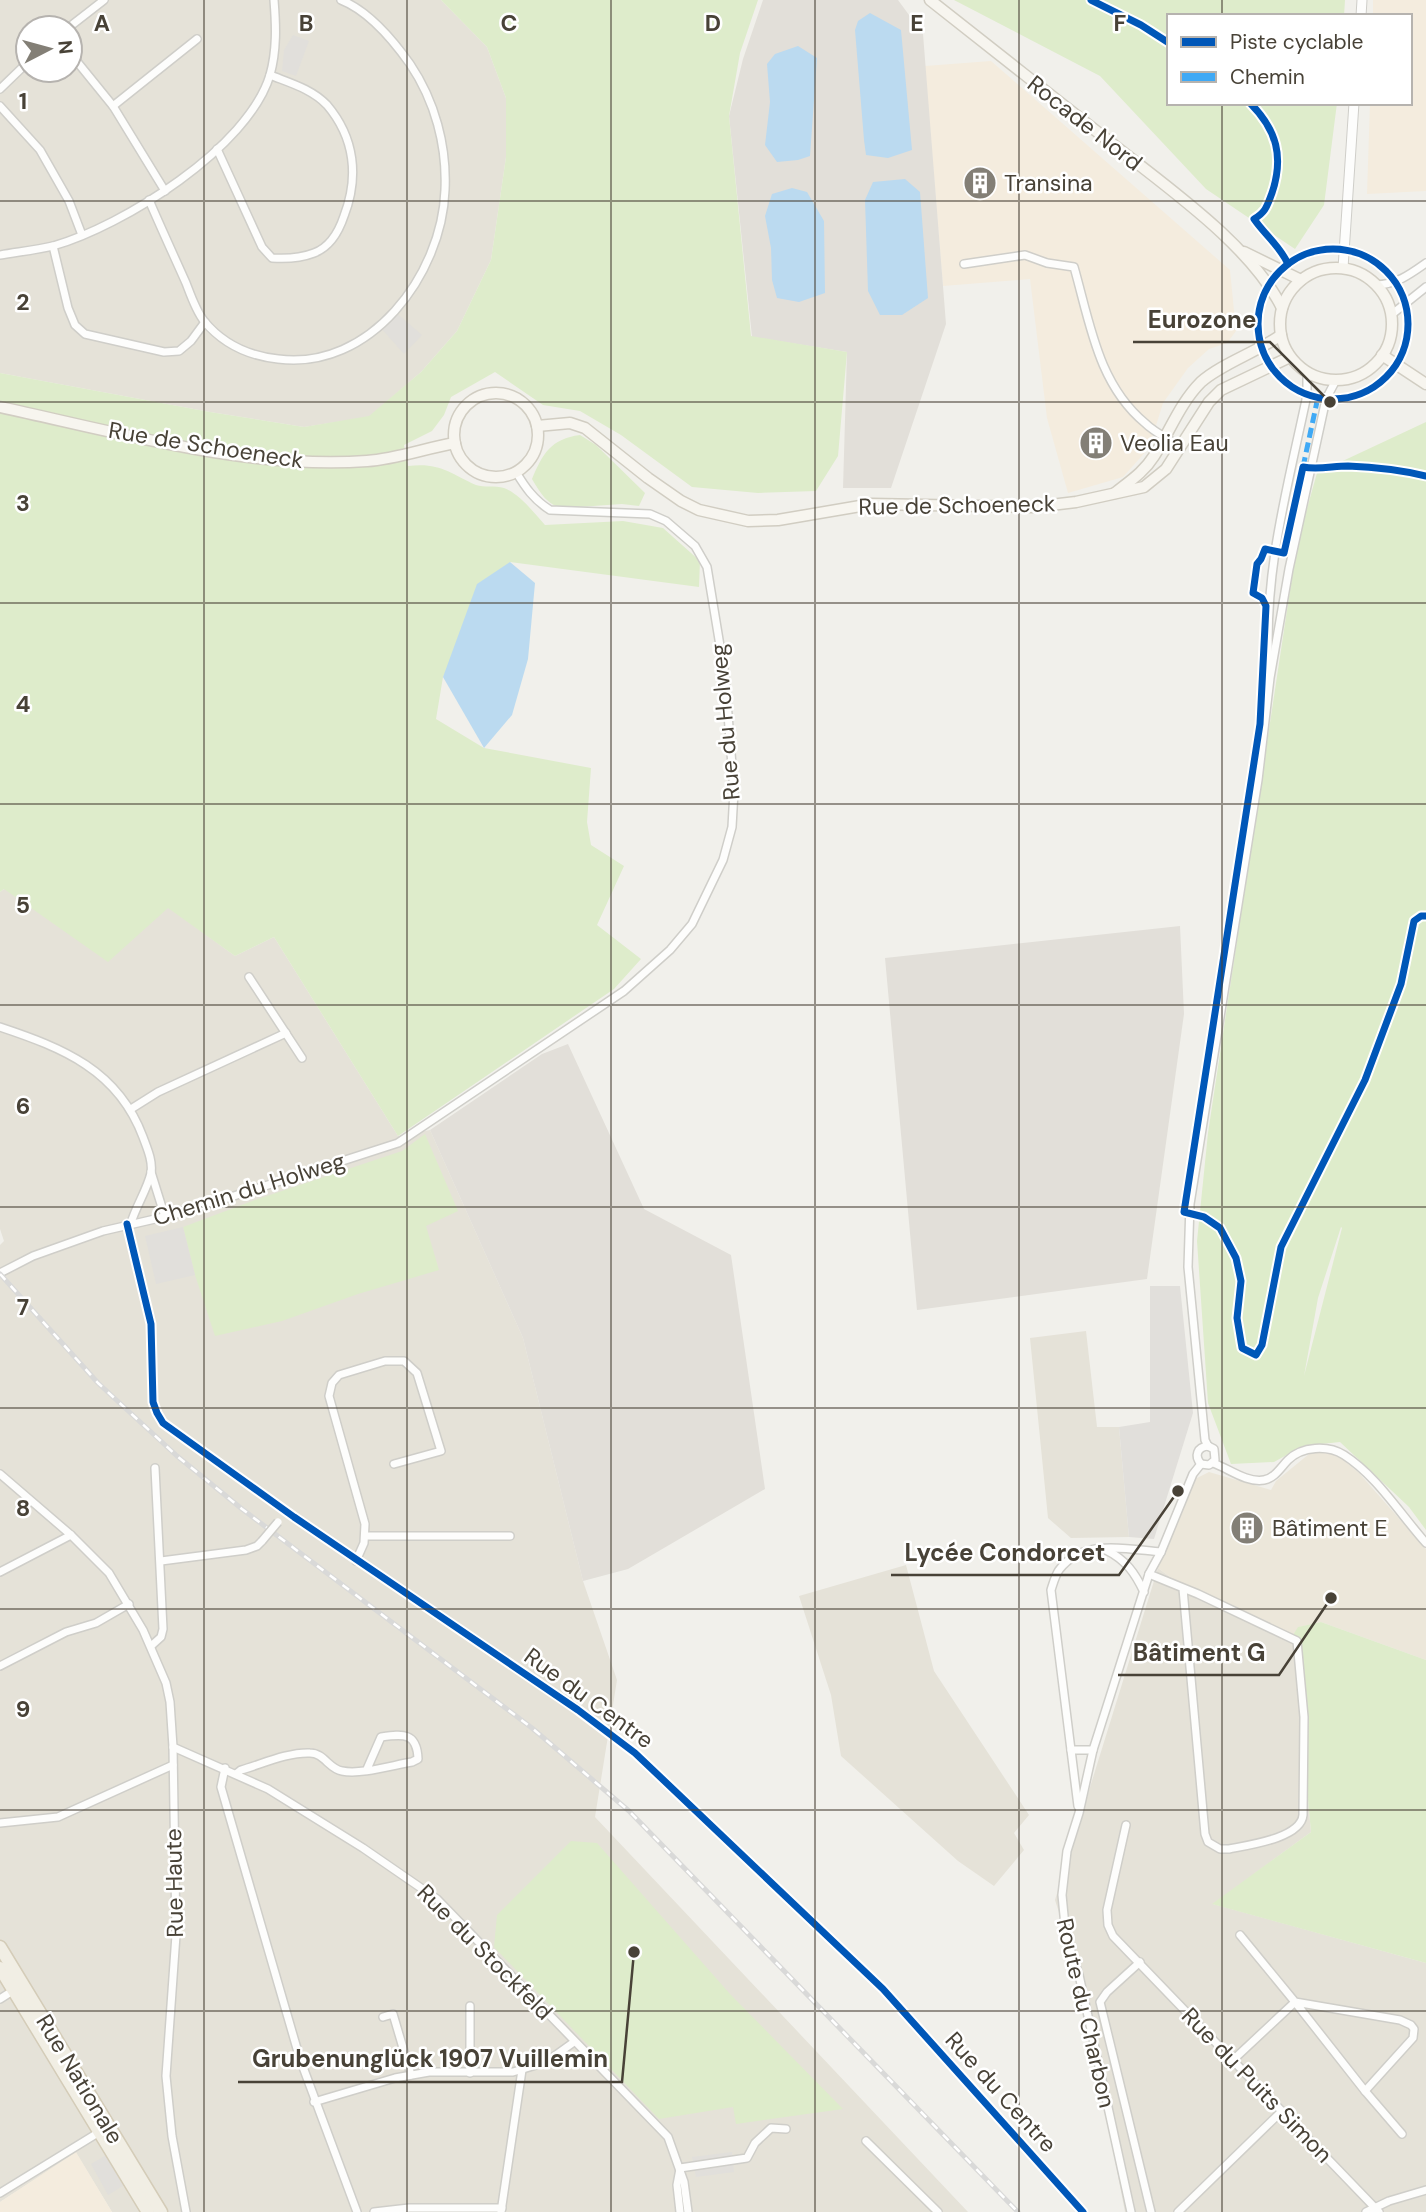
<svg xmlns="http://www.w3.org/2000/svg" width="1426" height="2212" viewBox="0 0 1426 2212" font-family="'DM Sans',sans-serif">
<style>
.residential{fill:#e5e2d8;fill-rule:evenodd}
.commercial{fill:#f4ecde}
.industrial{fill:#e2dfd9}
.education{fill:#ece7da}
.green{fill:#deeccb;fill-rule:evenodd}
.parking{fill:#e1dfdb}
.water{fill:#bbdaf0}
.lines{fill:none;stroke-linecap:round;stroke-linejoin:round}
.minor-casing{stroke:#cfcec9;stroke-width:10}
.tertiary-casing{stroke:#cfcec9;stroke-width:11}
.secondary-casing{stroke:#d1cdc2;stroke-width:13}
.primary-casing{stroke:#d4ccb8;stroke-width:15}
.minor{stroke:#fdfdfc;stroke-width:7}
.tertiary{stroke:#fdfdfc;stroke-width:9}
.secondary{stroke:#f7f5ef;stroke-width:10}
.primary{stroke:#f1eee4;stroke-width:12}
.rail-casing{stroke:#d9d9d8;stroke-width:5}
.rail{stroke:#fff;stroke-width:2.5;stroke-dasharray:8;stroke-linecap:butt}
.minor-bridge-casing{stroke:#cfcec9;stroke-width:10;stroke-linecap:butt}
.minor-bridge{stroke:#fdfdfc;stroke-width:7}
.quiet{stroke:#3fa9f5;stroke-width:5;stroke-dasharray:10 5;stroke-linecap:butt}
.cycleway-casing{stroke:#fff;stroke-width:11}
.cycleway{stroke:#0057b8;stroke-width:7}
.grid{fill:none;stroke:#484237;stroke-width:2;stroke-opacity:0.55}
.labels{text-anchor:middle;dominant-baseline:central;stroke-width:5;stroke-linejoin:round;paint-order:stroke}
.street-label{font-size:23px;fill:#484237;stroke:#fff}
.poi-label{font-size:23px;fill:#484237;stroke:#fff;text-anchor:start}
.grid-label{font-size:23px;text-anchor:middle;font-weight:bold;fill:#484237;stroke:#fff;stroke-width:5;stroke-linejoin:round;paint-order:stroke}
.leader{fill:none;stroke:#484237;stroke-width:2.5}
.callout-dot{fill:#484237;stroke:#fff;stroke-width:2.5}
.callout-label{font-size:24px;text-anchor:middle;font-weight:bold;fill:#484237;stroke:#fff;stroke-width:5;stroke-linejoin:round;paint-order:stroke}
</style>
<rect width="100%" height="100%" fill="#f1f0eb"/>
<g class="residential">
<path d="M0 0H441L487 47 506 98V157L491 260 457 331 421 372 369 417 304 427 210 412 0 373ZM28 28H70V70H28Z"/>
<polygon points="4,889 168,907 235,956 274,937 398,1136 430,1130 523,1338 583,1581 617,1680 595,1817 968,2212 112,2212 76,2153 0,2202 0,1245 4,1241 0,1229 0,892"/>
<polygon points="1086,1331 1097,1427 1119,1427 1129,1537 1071,1538 1048,1518 1030,1338"/>
<polygon points="906,1565 934,1671 1029,1815 1014,1833 1024,1850 994,1886 958,1861 841,1756 831,1695 799,1596"/>
<polygon points="1158,1568 1177,1582 1293,1635 1311,1832 1213,1904 1426,1963 1426,2212 1125,2212 1079,1975 1055,1900"/>
</g>
<g class="commercial">
<polygon points="1373,0 1426,0 1426,191 1367,194 1370,103 1410,103 1410,16 1373,16"/>
<polygon points="991,61 1230,270 1236,331 1227,343 1209,349 1188,368 1163,403 1149,448 1123,477 1068,493 1047,418 1030,279 943,286 925,66"/>
<polygon points="76,2152 112,2212 0,2212 0,2202"/>
</g>
<g class="industrial">
<polygon points="763,0 898,0 923,34 946,324 891,488 843,488 847,352 752,337 729,116 743,59"/>
<polygon points="1180,926 1184,1014 1147,1279 917,1310 885,958"/>
<polygon points="568,1044 644,1209 731,1255 765,1489 628,1569 583,1581 523,1338 430,1130 542,1054"/>
</g>
<polygon class="education" points="1322,1451 1336,1454 1359,1473 1426,1549 1426,1660 1321,1622 1299,1627 1293,1635 1177,1582 1158,1568 1195,1479 1209,1472 1271,1490 1276,1481 1309,1454"/>
<g class="green">
<path d="M441 0H758L740 53 729 116 751 336 847 352 838 456 816 491 758 493 692 487 621 435 580 411 543 405 495 372 451 397 444 415 432 431 404 445 408 466C439 462 450 473 476 485 484 488 495 485 504 488 520 494 534 513 545 525L623 521 663 528 700 561 699 587 510 562 443 677 436 719 484 748 591 768 587 822 591 845 624 866 597 925 641 959 614 989 398 1136 274 937 235 956 168 908 108 962 4 889 0 892V373L210 412 304 427 369 416 421 372 457 331 491 260 506 157V98L487 47Z"/>
<polygon points="954,0 1345,0 1344,16 1169,16 1169,103 1337,103 1324,205 1295,249 1206,189 1100,76"/>
<path d="M1426 422V1530L1409 1507 1340 1442 1303 1446 1274 1462 1231 1464 1208 1403 1197 1241 1208 1133 1297 544 1317 473ZM1341 1227 1342 1228 1304 1376 1318 1298Z"/>
<path d="M580 435 596 445 645 493 639 506 622 504 564 508C547 506 540 492 532 479 543 453 551 439 580 435Z"/>
<polygon points="425,1134 458,1211 426,1226 439,1270 358,1294 282,1321 215,1336 195,1275 183,1227 255,1200 402,1151"/>
<polygon points="1321,1622 1426,1660 1426,1963 1212,1904 1311,1832 1293,1635 1298,1627"/>
<polygon points="571,1841 597,1843 730,1994 843,2109 736,2124 733,2107 659,2119 494,1947 497,1915"/>
</g>
<g class="parking">
<polygon points="293,35 309,41 296,76 282,71 284,50"/>
<polygon points="394,311 422,335 404,354 380,327"/>
<polygon points="183,1227 195,1275 156,1284 145,1236"/>
<polygon points="1150,1286 1180,1286 1193,1413 1154,1539 1129,1537 1119,1427 1150,1422"/>
<polygon points="732,2152 734,2172 696,2177 692,2157"/>
<polygon points="108,2154 126,2184 108,2195 91,2164"/>
</g>
<g class="water">
<polygon points="870,13 901,30 912,150 888,158 866,155 864,140 855,30 858,21"/>
<polygon points="798,46 817,58 810,156 798,160 777,162 765,145 770,102 767,64 775,54"/>
<polygon points="905,179 920,192 928,298 902,315 880,315 868,291 865,200 873,182"/>
<polygon points="792,188 807,192 824,221 825,293 799,302 777,298 772,280 771,248 765,216 772,194"/>
<polygon points="510,562 535,583 528,659 512,715 484,748 443,677 477,584"/>
</g>
<g class="lines">
<defs>
<g id="minor">
<polyline points="68,28 104,0"/>
<polyline points="70,53 113,106 165,191"/>
<polyline points="0,89 28,62"/>
<polyline points="0,106 40,150 69,201 82,235"/>
<polyline points="113,106 197,39"/>
<path d="M217 149 262 247 272 258C286 259 301 258 314 253 330 247 339 231 344 216 359 177 355 138 327 105 312 89 290 83 270 75"/>
<path d="M149 200C161 228 174 256 186 283 191 296 196 311 204 321 223 344 250 356 278 359 370 371 442 275 445 190 447 146 435 101 410 64 393 40 369 11 341 0"/>
<polyline points="53,246 68,308 75,325 85,334 164,352 179,351 191,341 205,322"/>
<path d="M0 255C17 252 36 250 53 246 123 226 248 148 270 75 277 50 276 25 274 0"/>
<path d="M964 264 1025 255 1047 263 1074 267C1090 323 1098 384 1145 423 1155 433 1169 439 1181 447"/>
<path d="M1376 285C1397 284 1409 275 1426 263"/>
<polyline points="1391,315 1426,287"/>
<path d="M1269 667C1263 573 1288 486 1307 395V372"/>
<polyline points="249,977 302,1058"/>
<path d="M0 1027C63 1048 118 1070 143 1137 147 1148 153 1161 151 1173 147 1190 136 1206 131 1223"/>
<polyline points="131,1109 158,1092 286,1033"/>
<polyline points="151,1172 165,1217"/>
<polyline points="127,1224 151,1324 153,1402 157,1413 163,1423 294,1517 578,1710 635,1753 883,1989 1083,2212"/>
<path d="M0 1273 33 1256 103 1231 181 1213 398 1143 624 991 670 950 692 924 723 860 732 827 734 791 725 676 707 567 695 546 666 521 650 514 550 510C534 500 525 487 516 472"/>
<polyline points="1208,1446 1205,1440 1188,1267 1190,1204 1258,780 1270,678 1289,569 1326,399 1336,380"/>
<path d="M1213 1463C1228 1468 1246 1483 1264 1480 1275 1478 1281 1467 1288 1460 1302 1446 1328 1445 1344 1455 1377 1476 1400 1514 1426 1543"/>
<polyline points="1201,1464 1209,1465 1215,1460 1214,1449 1208,1446"/>
<path d="M1201 1464C1194 1456 1197 1447 1208 1446"/>
<polyline points="0,1474 71,1535 109,1573 143,1630 166,1683 170,1702 173,1747 176,1935 166,2076 172,2136 186,2212"/>
<polyline points="365,1536 510,1536"/>
<path d="M1106 1550C1126 1560 1135 1573 1144 1592"/>
<polyline points="161,1561 246,1550 257,1546 262,1541"/>
<polyline points="356,1561 364,1543 365,1524 329,1396 332,1383 339,1375 385,1361 404,1361 417,1373 441,1451 394,1464"/>
<polyline points="0,1572 71,1535"/>
<path d="M1149 1574 1198 1594 1297 1641 1304 1717 1303 1815C1301 1838 1249 1845 1229 1849H1220L1208 1842 1205 1834 1183 1589"/>
<polyline points="151,1646 161,1637 163,1629 155,1468"/>
<polyline points="0,1666 66,1632 96,1623 129,1604"/>
<polyline points="173,1747 268,1789 363,1848 437,1899 668,2137 684,2182 688,2212"/>
<polyline points="1071,1750 1093,1750"/>
<polyline points="225,1768 221,1787 300,2059 357,2212"/>
<path d="M236 1774 241 1770C262 1764 288 1752 310 1753 324 1753 329 1769 342 1771 361 1775 393 1765 412 1762L418 1759C417 1732 403 1734 381 1737L367 1769"/>
<path d="M1078 1806 1051 1590C1053 1584 1055 1576 1059 1570 1083 1538 1127 1549 1161 1552"/>
<polyline points="0,1823 58,1817 173,1765"/>
<polyline points="1126,1825 1107,1910 1108,1925 1113,1936 1379,2212"/>
<polyline points="1140,1962 1107,1992 1100,2002 1151,2212"/>
<polyline points="0,1999 14,1990"/>
<polyline points="383,2017 393,2014 411,2075"/>
<polyline points="1233,2060 1295,2002 1365,2091 1413,2038 1414,2029 1411,2025 1400,2020 1295,2002 1240,1935"/>
<polyline points="470,2073 470,2006"/>
<polyline points="1365,2091 1402,2134"/>
<polyline points="314,2102 395,2078 429,2072 513,2072 546,2062 574,2042"/>
<polyline points="866,2141 938,2212"/>
<polyline points="680,2168 747,2158 755,2143 771,2128 786,2129"/>
<polyline points="680,2169 677,2185 680,2212"/>
<polyline points="0,2193 101,2131"/>
<polyline points="374,2212 409,2208 502,2208"/>
<polyline points="501,2212 522,2070"/>
<polyline points="1131,2212 1079,1975 1066,1936 1062,1895 1067,1851 1079,1813 1093,1750 1149,1574 1161,1552 1193,1474 1201,1464"/>
<polyline points="1178,2212 1282,2111"/>
<polyline points="1366,2212 1389,2201 1426,2190"/>
</g>
<g id="tertiary">
<polyline points="1361,16 1362,0"/>
<polyline points="1343,268 1354,103"/>
</g>
<g id="secondary">
<path d="M930 0C993 50 1056 99 1119 149 1172 191 1252 247 1282 308"/>
<polyline points="1244,252 1301,280"/>
<circle cx="1336" cy="324" r="56"/>
<polyline points="1382,355 1426,384"/>
<circle cx="496" cy="435" r="42"/>
<path d="M0 407C116 432 248 470 367 461 396 459 426 448 455 443"/>
<polyline points="537,426 570,423 585,428 648,478 681,501 699,510 748,521 778,520 872,504 1034,507 1076,502 1144,487 1166,469 1209,402 1221,390 1290,357"/>
<path d="M1115 493C1130 481 1144 472 1154 456 1170 431 1180 403 1201 382 1221 364 1257 352 1281 335"/>
</g>
<g id="primary">
<polyline points="0,1947 161,2212"/>
<polyline points="0,1968 148,2212"/>
</g>
</defs>
<use href="#minor" class="minor-casing"/>
<use href="#tertiary" class="tertiary-casing"/>
<use href="#secondary" class="secondary-casing"/>
<use href="#primary" class="primary-casing"/>
<use href="#minor" class="minor"/>
<use href="#tertiary" class="tertiary"/>
<use href="#secondary" class="secondary"/>
<use href="#primary" class="primary"/>
<defs>
<polyline id="rail" points="0,1274 98,1383 177,1456 242,1509 532,1728 629,1811 1018,2212"/>
</defs>
<use href="#rail" class="rail-casing"/>
<use href="#rail" class="rail"/>
<defs>
<polyline id="minor-bridge" points="262,1541 278,1522"/>
</defs>
<use href="#minor-bridge" class="minor-bridge-casing"/>
<use href="#minor-bridge" class="minor-bridge"/>
<polyline class="quiet" points="1303,467 1318,397"/>
<defs>
<g id="cycleway">
<polyline points="1091,0 1141,25 1169,43"/>
<path d="M1250 103C1277 130 1284 157 1272 193 1267 206 1266 212 1254 219 1265 235 1280 246 1288 264"/>
<circle cx="1333" cy="324" r="75"/>
<path d="M1426 476C1401 470 1374 467 1348 466 1333 466 1318 470 1303 467L1284 553 1265 549 1261 559 1257 564 1253 593 1262 598 1266 606 1260 724 1184 1212 1204 1217 1220 1228 1236 1258 1241 1281 1237 1318 1242 1348 1256 1355 1262 1345 1281 1247 1365 1080 1401 984 1414 921 1421 916H1426"/>
<polyline points="127,1224 151,1324 153,1402 157,1413 163,1423 294,1517 578,1710 635,1753 883,1989 1083,2212"/>
</g>
</defs>
<use href="#cycleway" class="cycleway-casing"/>
<use href="#cycleway" class="cycleway"/>
</g>
<path class="grid" d="M204 0V2212M407 0V2212M611 0V2212M815 0V2212M1019 0V2212M1222 0V16M1222 103V2212M0 201H1426M0 402H1426M0 603H1426M0 804H1426M0 1005H1426M0 1207H1426M0 1408H1426M0 1609H1426M0 1810H1426M0 2011H1426"/>
<defs>
<symbol id="building-disc" viewBox="-11 -11 22 22"><circle r="9.5" fill="#837f76" stroke="#fff"/><path d="M-4-6H4V6H1V3H-1V6H-4ZM-2.5-4.3h1.7v1.8h-1.7ZM.8-4.3h1.7v1.8H.8ZM-2.5-1h1.7V.8h-1.7ZM.8-1h1.7V.8H.8Z" fill="#fff"/></symbol>
</defs>
<g fill-rule="evenodd">
<use href="#building-disc" x="961" y="164" width="38" height="38"/>
<use href="#building-disc" x="1077" y="424" width="38" height="38"/>
<use href="#building-disc" x="1228" y="1509" width="38" height="38"/>
</g>
<g class="labels">
<g class="street-label">
<text transform="translate(1085 123) rotate(38)">Rocade Nord</text>
<text transform="translate(206 445) rotate(9)">Rue de Schoeneck</text>
<text transform="translate(957 505) rotate(-1)">Rue de Schoeneck</text>
<text transform="translate(725 722) rotate(-95)">Rue du Holweg</text>
<text transform="translate(249 1189) rotate(-17)">Chemin du Holweg</text>
<text transform="translate(589 1698) rotate(36)">Rue du Centre</text>
<text transform="translate(174 1883) rotate(-91)">Rue Haute</text>
<text transform="translate(485 1952) rotate(45)">Rue du Stockfeld</text>
<text transform="translate(1086 2013) rotate(77)">Route du Charbon</text>
<text transform="translate(80 2079) rotate(59)">Rue Nationale</text>
<text transform="translate(1257 2085) rotate(46)">Rue du Puits Simon</text>
<text transform="translate(1001 2092) rotate(48)">Rue du Centre</text>
</g>
<g class="poi-label">
<text x="1004" y="183">Transina</text>
<text x="1120" y="443">Veolia Eau</text>
<text x="1272" y="1528">Bâtiment E</text>
</g>
</g>
<g class="grid-label">
<text x="102" y="31">A</text>
<text x="306" y="31">B</text>
<text x="509" y="31">C</text>
<text x="713" y="31">D</text>
<text x="917" y="31">E</text>
<text x="1120" y="31">F</text>
<text x="23" y="109">1</text>
<text x="23" y="310">2</text>
<text x="23" y="511">3</text>
<text x="23" y="712">4</text>
<text x="23" y="913">5</text>
<text x="23" y="1114">6</text>
<text x="23" y="1315">7</text>
<text x="23" y="1516">8</text>
<text x="23" y="1717">9</text>
</g>
<path class="leader" d="M1330 402L1270 342H1133M1178 1491L1119 1575H891M1331 1598L1279 1675H1118M634 1952L622 2082H238"/>
<g class="callout-dot">
<circle cx="1330" cy="402" r="7"/>
<circle cx="1178" cy="1491" r="7"/>
<circle cx="1331" cy="1598" r="7"/>
<circle cx="634" cy="1952" r="7"/>
</g>
<g class="callout-label">
<text x="1202" y="328">Eurozone</text>
<text x="1005" y="1561">Lycée Condorcet</text>
<text x="1199" y="1661">Bâtiment G</text>
<text x="430" y="2067">Grubenunglück 1907 Vuillemin</text>
</g>
<rect x="1167" y="14" width="245" height="91" fill="#ffffff" stroke="#b6b3af" stroke-width="2"/>
<rect x="1181" y="37" width="35" height="10" fill="#0057b8" stroke="#b6b3af" stroke-width="2"/>
<text x="1230" y="49" font-size="21" fill="#484237">Piste cyclable</text>
<rect x="1181" y="72" width="35" height="10" fill="#3fa9f5" stroke="#b6b3af" stroke-width="2"/>
<text x="1230" y="84" font-size="21" fill="#484237">Chemin</text>
<g transform="translate(49 49) rotate(84)"><circle r="33" fill="#ffffff" stroke="#b6b3af" stroke-width="2"/>
<path d="M0-5L12 26L0 18L-12 26Z" fill="#837f76"/>
<text y="-10" font-size="19" font-weight="bold" text-anchor="middle" fill="#484237">N</text>
</g>
</svg>
